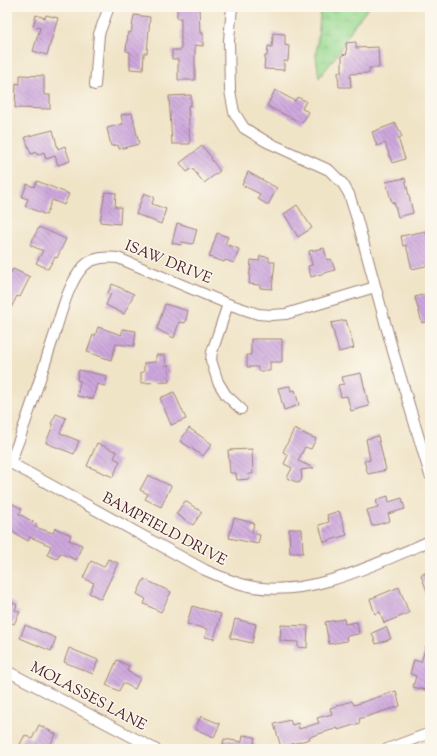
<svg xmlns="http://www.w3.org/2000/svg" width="437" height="756" viewBox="0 0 437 756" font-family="'Sorts Mill Goudy',serif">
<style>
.wetland{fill:url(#wetland-marsh);stroke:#707c5e}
.building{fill:url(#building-back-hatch)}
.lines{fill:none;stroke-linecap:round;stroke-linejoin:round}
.minor-casing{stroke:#9d8279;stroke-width:12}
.minor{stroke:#fff;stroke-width:10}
.labels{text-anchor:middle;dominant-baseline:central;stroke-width:3;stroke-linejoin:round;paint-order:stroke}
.street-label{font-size:15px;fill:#4a1f2b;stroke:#fbf7ec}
</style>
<defs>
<pattern id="wetland-marsh" width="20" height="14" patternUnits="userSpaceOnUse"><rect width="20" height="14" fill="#97d990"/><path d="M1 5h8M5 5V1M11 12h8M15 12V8" fill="none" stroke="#84ba7c"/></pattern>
<pattern id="building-back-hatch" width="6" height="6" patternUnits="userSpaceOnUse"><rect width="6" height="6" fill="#cda7dd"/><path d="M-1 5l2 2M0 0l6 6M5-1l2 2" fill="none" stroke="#a887b3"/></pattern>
</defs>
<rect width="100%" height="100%" fill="#fbf7ec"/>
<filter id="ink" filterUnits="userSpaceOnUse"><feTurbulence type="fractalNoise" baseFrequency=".025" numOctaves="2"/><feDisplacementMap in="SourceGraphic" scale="8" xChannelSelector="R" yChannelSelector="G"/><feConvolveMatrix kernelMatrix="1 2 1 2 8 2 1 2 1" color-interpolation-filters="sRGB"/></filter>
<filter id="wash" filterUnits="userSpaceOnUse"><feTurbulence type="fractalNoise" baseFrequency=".012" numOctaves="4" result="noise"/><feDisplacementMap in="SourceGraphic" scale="16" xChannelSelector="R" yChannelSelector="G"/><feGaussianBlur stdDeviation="0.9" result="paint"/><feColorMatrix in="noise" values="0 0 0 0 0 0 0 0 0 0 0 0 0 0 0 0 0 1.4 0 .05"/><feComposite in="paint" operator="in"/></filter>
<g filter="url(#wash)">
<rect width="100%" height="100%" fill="#f0e4c7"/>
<polygon class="wetland" points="321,7 369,7 353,27 337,55 319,78 316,56"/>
<g id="blocks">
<g class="building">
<polygon points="177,7 199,7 200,33 203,33 203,46 195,45 195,80 178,80 178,59 172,59 172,50 181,50 181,18 177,18"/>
<polygon points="36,15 45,18 46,15 58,18 47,55 33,51 40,28 33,26"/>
<polygon points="134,15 150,17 147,53 144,53 143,70 130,69 130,52 126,51 128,32 131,33"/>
<polygon points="273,33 285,34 285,45 289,46 288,61 284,61 284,70 264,69 265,56 267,56 268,46 272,47"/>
<polygon points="356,42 356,48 378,47 379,68 369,68 369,73 350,74 351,87 339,87 338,72 342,72 342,55 347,54 346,43"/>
<polygon points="20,75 44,76 44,95 50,95 50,109 15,108 16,83 20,84"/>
<polygon points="275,90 295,101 297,97 306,101 302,109 309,112 302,123 267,106"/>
<polygon points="191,95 191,105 188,106 190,144 172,144 169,96"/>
<polygon points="132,113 139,144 119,149 118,145 111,146 107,128 123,124 121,115"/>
<polygon points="396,123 402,137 398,138 405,159 392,163 385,143 377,146 372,132"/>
<polygon points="53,130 58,149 65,146 70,161 58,165 55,156 46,159 44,152 37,155 37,152 31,154 25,137"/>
<polygon points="202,146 212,158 211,159 220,171 204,183 192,168 187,172 180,163"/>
<polygon points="248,172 277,188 268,205 258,199 260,194 242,185"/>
<polygon points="405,178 413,213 398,217 394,202 392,203 386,182"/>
<polygon points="37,181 69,194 64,205 52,200 46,215 25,206 28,199 22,197 27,184 34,187"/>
<polygon points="105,192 116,193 115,207 121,207 120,224 100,222"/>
<polygon points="144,193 154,197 152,204 166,209 161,224 136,214"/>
<polygon points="297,205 312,228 298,237 284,214"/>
<polygon points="177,223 197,229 193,244 182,242 181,245 172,243"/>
<polygon points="39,227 66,239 57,258 55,257 48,269 36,263 43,251 30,245"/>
<polygon points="426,231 430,250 430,265 412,269 406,245 403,246 401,236"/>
<polygon points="217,233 228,237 225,244 239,249 234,263 225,260 224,262 209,257"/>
<polygon points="324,248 327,260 331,259 335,270 311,277 308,266 312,265 309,251"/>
<polygon points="260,256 269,257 269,262 275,262 272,289 260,288 260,285 249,284 251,260 259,261"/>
<polygon points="13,269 30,277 20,297 17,296 7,316 7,273 10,274"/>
<polygon points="112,284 134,294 124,314 106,305 111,294 108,293"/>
<polygon points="430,293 430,321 422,323 415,297"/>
<polygon points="165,304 188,311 185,323 179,322 174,338 157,329"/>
<polygon points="346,320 354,348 339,352 331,323"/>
<polygon points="98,327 122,335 122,329 136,331 134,346 116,344 111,360 87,352 93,335 95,336"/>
<polygon points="251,339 282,339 282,362 270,362 270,371 258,371 258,367 247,367 247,355 251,355"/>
<polygon points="156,355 165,355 166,366 169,365 169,382 141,383 141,372 144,372 144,363 156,362"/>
<polygon points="79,370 107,376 105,386 97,384 93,399 77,396 80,381 77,380"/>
<polygon points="361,373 369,406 351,411 347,396 341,397 338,385 344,384 342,377"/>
<polygon points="290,386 291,391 295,390 299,405 284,410 278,388"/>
<polygon points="174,392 186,419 171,425 160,398"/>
<polygon points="56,414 66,418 60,433 79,441 74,454 46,443 53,425 51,424"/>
<polygon points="189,428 212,444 203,456 180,441"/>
<polygon points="294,429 316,439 311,449 305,447 298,461 314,468 301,470 302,479 299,483 287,478 292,468 284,464 288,455 283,452"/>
<polygon points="378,436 386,470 368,474 364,461 370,460 366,439"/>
<polygon points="97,443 117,452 114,458 120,461 113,477 87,466"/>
<polygon points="252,449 253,474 248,474 249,479 237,480 236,473 230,473 228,450"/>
<polygon points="148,475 171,486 161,507 145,499 148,494 140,490"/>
<polygon points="388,496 389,502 402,498 405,509 388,514 390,521 372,526 367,510 378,507 376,500"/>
<polygon points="185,501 202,512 193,525 176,514"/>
<polygon points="11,503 22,509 19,514 37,524 35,527 53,533 55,528 71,535 69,540 82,545 76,560 60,553 57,559 47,555 51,546 30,537 28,541 7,529 7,511"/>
<polygon points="339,511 347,535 324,542 319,525 329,522 327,515"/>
<polygon points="234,518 254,523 252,533 260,535 258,544 229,538"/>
<polygon points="289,529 302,529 303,553 290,553"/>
<polygon points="108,559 118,563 101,599 89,593 94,583 83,578 91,561 104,567"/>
<polygon points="430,571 430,597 429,597 421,575"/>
<polygon points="144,579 171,592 161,612 144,604 146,599 137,594"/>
<polygon points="399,587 409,613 384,623 380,612 375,614 370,599"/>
<polygon points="7,599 17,605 15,610 20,612 14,624 9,622 7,625"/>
<polygon points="192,606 221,614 214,639 205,637 207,629 187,624"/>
<polygon points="235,619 256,624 252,643 230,638"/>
<polygon points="344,619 345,624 357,622 359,634 346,636 347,641 329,644 325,622"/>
<polygon points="25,625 56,638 51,651 20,638"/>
<polygon points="281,625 308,626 307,648 298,647 298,642 280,641"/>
<polygon points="386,627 391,639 376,644 372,633"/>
<polygon points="428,640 430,641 430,687 427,686 426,690 413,687 416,676 410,674 414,660 421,662"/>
<polygon points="69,648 98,660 93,674 64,662"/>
<polygon points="117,660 129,666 127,671 140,678 135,689 123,683 119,691 106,685"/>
<polygon points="396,691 400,706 359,719 360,723 338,730 338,728 309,737 310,739 281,747 274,724 290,720 292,725 298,723 299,729 319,723 317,718 332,714 330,708 352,701 354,705"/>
<polygon points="201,716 220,724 214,737 195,729"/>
<polygon points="39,725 56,734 48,749 30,749 20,744 25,735 32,739"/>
<polygon points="243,735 255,737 254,744 256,744 255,749 222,749 224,739 242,742"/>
</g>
</g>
</g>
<g filter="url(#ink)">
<use href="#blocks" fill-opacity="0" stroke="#9d8279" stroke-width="1"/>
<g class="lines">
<defs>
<g id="minor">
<polyline points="232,7 229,40 230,91 234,112 244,128 267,142 329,170 343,184 349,194 357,219 392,348 430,475"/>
<polyline points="95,85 99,34 109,7"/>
<polyline points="228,304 212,352 211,360 218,382 226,395 241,409"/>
<path d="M7 461 205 570C221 577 237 584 254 587 313 597 377 563 430 541"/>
<path d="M10 463C27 422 39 381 53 339 60 318 68 282 84 266 93 257 106 257 118 258L228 304 258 314 271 315 286 314 375 287"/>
<polyline points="7,671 155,749"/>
<polyline points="387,749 430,733"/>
</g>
</defs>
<use href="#minor" class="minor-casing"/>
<use href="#minor" class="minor"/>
</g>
</g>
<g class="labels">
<g class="street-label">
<text transform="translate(168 263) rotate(22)">ISAW DRIVE</text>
<text transform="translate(164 530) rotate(28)">BAMPFIELD DRIVE</text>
<text transform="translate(88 697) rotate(28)">MOLASSES LANE</text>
</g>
</g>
<rect width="437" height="756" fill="none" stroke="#fbf7ec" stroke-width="24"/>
</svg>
